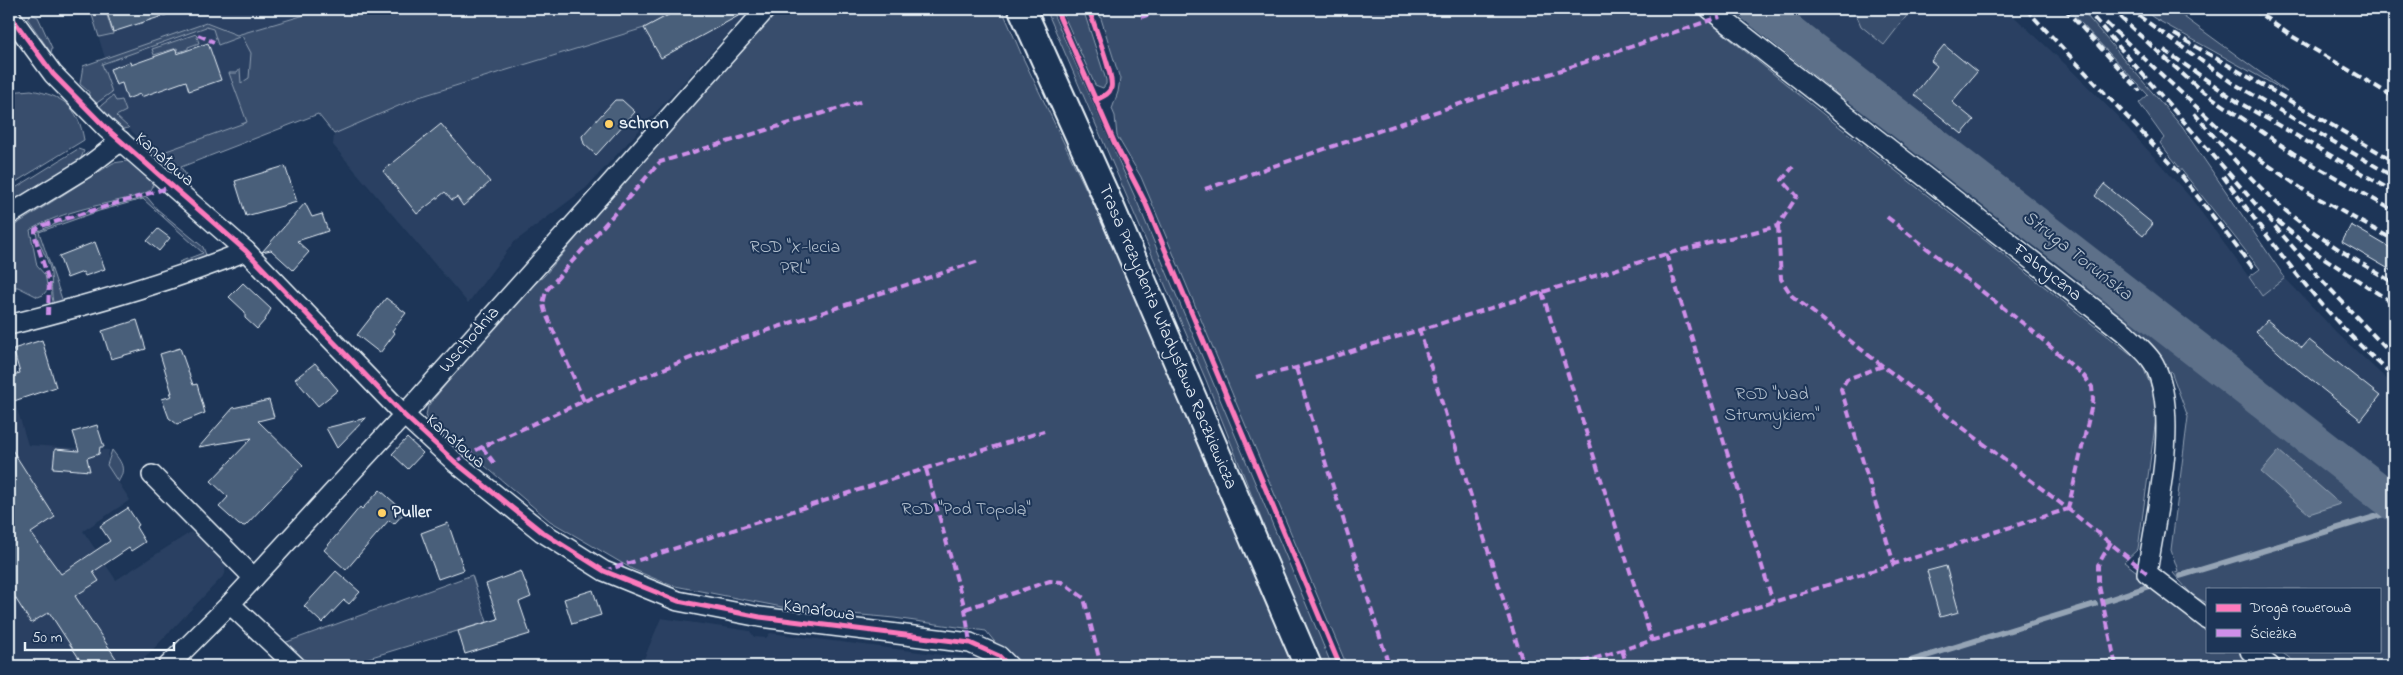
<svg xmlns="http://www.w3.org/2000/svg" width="2403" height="675" viewBox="0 0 2403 675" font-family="'Indie Flower',sans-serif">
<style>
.built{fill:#2a4162}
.green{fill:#374d6c;stroke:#909fb2}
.water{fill:#5d7089;stroke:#95a4b5}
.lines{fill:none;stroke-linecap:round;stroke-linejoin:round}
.stream{stroke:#95a4b5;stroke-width:6}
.river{stroke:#5d7089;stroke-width:36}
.building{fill:#495e7a;stroke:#e8f1f8}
.street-casing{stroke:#e8f1f8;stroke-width:22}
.secondary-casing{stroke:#e8f1f8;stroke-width:30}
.street{stroke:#1d3557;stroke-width:19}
.secondary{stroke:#1d3557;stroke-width:26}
.rail{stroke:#e8f1f8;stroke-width:4;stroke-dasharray:8 4;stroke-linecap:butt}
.quiet{stroke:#ce8fe9;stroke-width:4;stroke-dasharray:8 4;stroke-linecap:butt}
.cycleway-casing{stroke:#1d3557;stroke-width:8}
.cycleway{stroke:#fd7abc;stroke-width:5}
.poi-dot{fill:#ffd166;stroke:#1d3557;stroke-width:2}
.labels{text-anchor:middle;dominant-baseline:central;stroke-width:4;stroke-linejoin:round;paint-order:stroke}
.poi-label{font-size:18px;font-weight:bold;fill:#e8f1f8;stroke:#1d3557;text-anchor:start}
.street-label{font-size:18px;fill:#e8f1f8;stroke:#1d3557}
.park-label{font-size:18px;fill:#b3c0ce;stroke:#1d3557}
.water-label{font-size:19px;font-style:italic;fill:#b7c4d1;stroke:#1d3557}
</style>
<rect width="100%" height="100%" fill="#1d3557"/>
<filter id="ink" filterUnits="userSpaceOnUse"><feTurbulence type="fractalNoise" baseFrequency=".02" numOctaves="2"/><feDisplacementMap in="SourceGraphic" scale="10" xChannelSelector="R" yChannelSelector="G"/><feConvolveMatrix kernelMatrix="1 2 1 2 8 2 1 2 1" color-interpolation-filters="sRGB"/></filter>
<g filter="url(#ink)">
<g class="built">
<polygon points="90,9 327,9 238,35 318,114 173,169 80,84 83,66 105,58"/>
<polygon points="680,9 751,9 586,188 513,243 468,303 333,145 334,134 419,97 644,28"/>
<polygon points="1770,9 2006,9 2064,63 2117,116 2190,197 2262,295 2285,278 2337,333 2394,386 2394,487 1892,101 1835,51"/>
<polygon points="9,383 28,445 109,450 107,465 130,500 83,531 116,580 191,532 226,563 225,574 137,666 9,666"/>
<polygon points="661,618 750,631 754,637 766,638 770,633 966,658 978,666 641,666"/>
</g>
<g class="green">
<polygon points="90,9 105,9 113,34 99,37"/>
<polygon points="325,9 680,9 644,28 419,97 334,134 318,114 181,167 186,175 178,178 171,177 138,144 140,138 158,154 247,122 229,73 237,73 240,69 241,83 249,78 251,53 242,36 218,45 213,29 206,27 102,64 112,92 94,105 88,98 89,92 80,84 83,66 206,23 237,35"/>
<polygon points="788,9 1002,9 1023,58 1111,241 1293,666 1014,666 986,631 894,618 787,608 670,585 632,569 550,521 466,450 459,451 428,421 426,415 428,406 511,305 545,275 620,186 665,137 707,83 774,10"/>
<polygon points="1046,9 1051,9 1138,204 1332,666 1320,666 1315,655 1206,380"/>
<polygon points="1061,9 1083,9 1106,80 1106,84 1103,88 1095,85"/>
<polygon points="1098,9 1693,9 1823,114 2141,362 2158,404 2138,549 2124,562 2207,625 2207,651 2241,651 2261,666 1347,666 1141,177 1117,136 1115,116 1112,109 1118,92 1120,79"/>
<polygon points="1731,9 1770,9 1835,51 1876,87 1861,101 1845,100"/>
<polygon points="1854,9 1912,9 1884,45 1861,26"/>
<polygon points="2068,9 2081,9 2182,127 2285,278 2262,296 2249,277 2260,269 2160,143 2164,138 2139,103 2148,95"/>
<polygon points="2142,9 2173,9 2287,92 2154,18"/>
<polygon points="31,14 38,17 52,48 51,53 27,18"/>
<polygon points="196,34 199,43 188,47 188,49 179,52 177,48 154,55 152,49"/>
<path d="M31 90C63 96 78 106 84 140L9 186V92Z"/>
<polygon points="113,96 116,101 122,100 126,111 116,116 129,128 119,130 98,108"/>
<polygon points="1892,101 2394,487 2394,666 2300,666 2280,651 2379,651 2379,589 2207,589 2207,603 2193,596 2173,573 2178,571 2171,550 2188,417 2171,371 2166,374 2088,297 2079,275 1880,113"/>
<polygon points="78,149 84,151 80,160 9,203 9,192"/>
<path d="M127 161C143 167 148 168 153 186L151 190 141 195C103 205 64 210 30 230L37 266 45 275 48 289 43 295 38 297 18 287H9V229L113 163Z"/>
<path d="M147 197 157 209 203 247 206 255 202 259 182 266 179 262 203 253 143 199 99 211 39 232 63 302 54 304C50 297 53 279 50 269 47 256 38 244 36 232L82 213Z"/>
<path d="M112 450C121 462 127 468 118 482L107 465Z"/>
<polygon points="472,575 487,622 342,666 308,666 284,643"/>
</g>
<polygon class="water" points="2279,451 2340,504 2309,514 2261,472"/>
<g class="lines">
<g class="stream">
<polyline points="2180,576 2394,511"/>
<polyline points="2105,601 2150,586"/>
<polyline points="1894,666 2095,604"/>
</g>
<polyline class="river" points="1759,9 2394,503"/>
</g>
<g class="building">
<polygon points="106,9 175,9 175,12 113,32"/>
<polygon points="680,9 751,9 661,58 644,28"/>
<polygon points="208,43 221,80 189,91 186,81 141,97 140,94 127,99 122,83 116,85 110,69 130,62 131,65 176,49 177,54"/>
<polygon points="1944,45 1977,72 1952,102 1974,120 1962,134 1914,95 1937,66 1931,61"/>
<polygon points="615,100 622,100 635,112 596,155 584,144 582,136"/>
<polygon points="441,124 490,182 463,206 457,197 452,200 445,192 417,214 383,171"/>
<polygon points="285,166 297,202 246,216 235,181"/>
<polygon points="2104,184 2153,224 2143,236 2095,196"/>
<polygon points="305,203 312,217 322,214 328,231 297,241 309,252 293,270 271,250 262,252"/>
<polygon points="2351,225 2394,250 2394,272 2342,242"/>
<polygon points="158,229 170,238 159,251 147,241"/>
<polygon points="95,242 105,269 85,276 83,272 67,278 59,256"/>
<polygon points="243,283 271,309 265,320 257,329 245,318 245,312 229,297"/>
<polygon points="386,298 406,313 392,331 395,333 380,353 357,335"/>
<polygon points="137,320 146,349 111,359 102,331"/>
<polygon points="2267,320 2302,348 2309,340 2380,396 2361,420 2290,363 2256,332"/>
<polygon points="42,340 56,387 14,401 9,376 20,373 13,349"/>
<polygon points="180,348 193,385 197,384 205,413 177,424 169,418 162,399 172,396 170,393 172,393 160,354"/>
<polygon points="315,363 338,390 318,406 295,379"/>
<polygon points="269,400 274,417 258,421 303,465 245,526 239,525 219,507 228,497 211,481 252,438 199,447 233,408"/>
<polygon points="366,418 337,448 326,428"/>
<polygon points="97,425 104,447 100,447 99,454 87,458 90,471 53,468 55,449 79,451 73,432"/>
<polygon points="407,438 423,453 408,469 392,454"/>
<polygon points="9,445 55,517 31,533 61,574 110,541 100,526 128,508 139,525 136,527 145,542 131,551 129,548 93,572 99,581 75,596 121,666 84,666 49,612 31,623 9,588"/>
<polygon points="380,490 405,512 394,524 389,520 346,570 324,550 360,507 362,509"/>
<polygon points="448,523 464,570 438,579 421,533"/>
<polygon points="1946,566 1959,612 1940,617 1927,571"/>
<polygon points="336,571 360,592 349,604 344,600 322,623 304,606"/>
<polygon points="521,571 531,597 519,602 530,634 465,654 458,631 498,619 486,584"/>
<polygon points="593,590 601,615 572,624 564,599"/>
</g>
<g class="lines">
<defs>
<g id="street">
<path d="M1710 9 2125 333C2134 342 2148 353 2154 364 2181 414 2155 518 2147 573L2207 619"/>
<polyline points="9,14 53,74 107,129 246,251 404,415 455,462 542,532 604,571 678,601 760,617 970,643 999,656 1009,666"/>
<polyline points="9,215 87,167 121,141"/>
<path d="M9 325C89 305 170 282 246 251"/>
<polyline points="152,475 254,578"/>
<polyline points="230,604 296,666"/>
<polyline points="2250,651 2270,666"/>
<polyline points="168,666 230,604 404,415 766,9"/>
</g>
<polyline id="secondary" points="1022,9 1109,203 1308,666"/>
</defs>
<use href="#street" class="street-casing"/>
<use href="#secondary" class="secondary-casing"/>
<use href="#street" class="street"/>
<use href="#secondary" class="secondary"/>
<g class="rail">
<polyline points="2026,9 2177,170 2253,268"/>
<polyline points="2065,9 2140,91"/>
<polyline points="2086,9 2318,276 2394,357"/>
<polyline points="2111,9 2198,88 2293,153 2394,211"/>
<polyline points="2129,9 2231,82 2394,177"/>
<polyline points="2253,9 2290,35 2394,97"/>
<polyline points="2393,9 2394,9"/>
<polyline points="2106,23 2231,139 2305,191 2394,240"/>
<polyline points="2174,34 2394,161"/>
<polyline points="2164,50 2238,102 2394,192"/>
<path d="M2194 113C2223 147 2252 182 2286 211 2320 239 2357 261 2394 283"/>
<path d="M2223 176C2275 247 2326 319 2394 376"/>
<polyline points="2277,221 2315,252 2394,304"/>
</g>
<g class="quiet">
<polyline points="764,11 770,9"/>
<polyline points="1141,17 1167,9"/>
<polyline points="198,35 214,42"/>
<polyline points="1205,189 1720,17"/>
<polyline points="1887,217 2029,328 2084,376 2092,387 2093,400 2068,509"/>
<polyline points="1778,226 1781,279 1792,296 2068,509 2147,573"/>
<polyline points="1666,254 1773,602"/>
<polyline points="1542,292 1652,641"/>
<polyline points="48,315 49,281 35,237 35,230 41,226 174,186"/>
<polyline points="1419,329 1524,666"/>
<polyline points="1883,366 1847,379 1841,389 1894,564"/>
<polyline points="1296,368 1389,666"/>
<polyline points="1256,377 1296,368 1666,254 1778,226 1797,196 1782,180 1793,167"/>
<polyline points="584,401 545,312 543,304 546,291 660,162 863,101"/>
<polyline points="482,447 495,464"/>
<polyline points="455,462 482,447 584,401 720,346 979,261"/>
<polyline points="926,469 965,609 970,643"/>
<polyline points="2111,542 2098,565 2098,581 2116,666"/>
<polyline points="604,571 1044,431"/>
<polyline points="965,609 1050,581 1062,582 1084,598 1101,666"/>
<polyline points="1622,650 1627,666"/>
<polyline points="1571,666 2068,509"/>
</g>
<defs>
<g id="cycleway">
<polyline points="1056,9 1115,144 1145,202 1340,666"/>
<path d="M1089 9C1093 23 1115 78 1111 88 1109 95 1101 97 1096 100"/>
<polyline points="9,14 53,74 107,129 246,251 404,415 455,462 542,532 604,571 678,601 760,617 970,643 999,656 1009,666"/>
</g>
</defs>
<use href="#cycleway" class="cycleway-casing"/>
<use href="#cycleway" class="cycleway"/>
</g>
</g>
<g class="poi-dot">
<circle cx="609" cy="124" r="5"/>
<circle cx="382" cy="513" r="5"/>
</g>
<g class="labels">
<g class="poi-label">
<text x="619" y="124">schron</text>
<text x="392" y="513">Puller</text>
</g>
<g class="street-label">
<text transform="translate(164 160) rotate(41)">Kanałowa</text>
<text transform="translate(2047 273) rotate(38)">Fabryczna</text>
<text transform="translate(1167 337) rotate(67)">Trasa Prezydenta Władysława Raczkiewicza</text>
<text transform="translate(470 340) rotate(-49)">Wschodnia</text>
<text transform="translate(455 442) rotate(41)">Kanałowa</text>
<text transform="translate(819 611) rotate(8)">Kanałowa</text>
</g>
<g class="park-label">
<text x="795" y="248">ROD "X-lecia<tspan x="795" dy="21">PRL"</tspan></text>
<text x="1772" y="395">ROD "Nad<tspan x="1772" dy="21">Strumykiem"</tspan></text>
<text x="966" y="510">ROD "Pod Topolą"</text>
</g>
<g class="water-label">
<text transform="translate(2077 256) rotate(38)">Struga Toruńska</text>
</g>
</g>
<rect width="2403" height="675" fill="none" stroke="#1d3557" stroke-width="30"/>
<rect x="15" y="15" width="2373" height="645" fill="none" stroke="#e8f1f8" stroke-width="2" filter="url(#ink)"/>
<rect x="2206" y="588" width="175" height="65" fill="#1d3557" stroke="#6e8097"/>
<rect x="2216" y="604" width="25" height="8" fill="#fd7abc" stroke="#6e8097"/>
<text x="2250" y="612" font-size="15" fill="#e8f1f8">Droga rowerowa</text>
<rect x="2216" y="629" width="25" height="8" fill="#ce8fe9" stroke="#6e8097"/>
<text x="2250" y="638" font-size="15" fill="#e8f1f8">Ścieżka</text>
<path d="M25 642v8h149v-8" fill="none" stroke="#e8f1f8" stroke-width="2.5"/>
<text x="32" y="642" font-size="15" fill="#e8f1f8" stroke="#1d3557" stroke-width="4" paint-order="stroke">50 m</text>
</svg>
